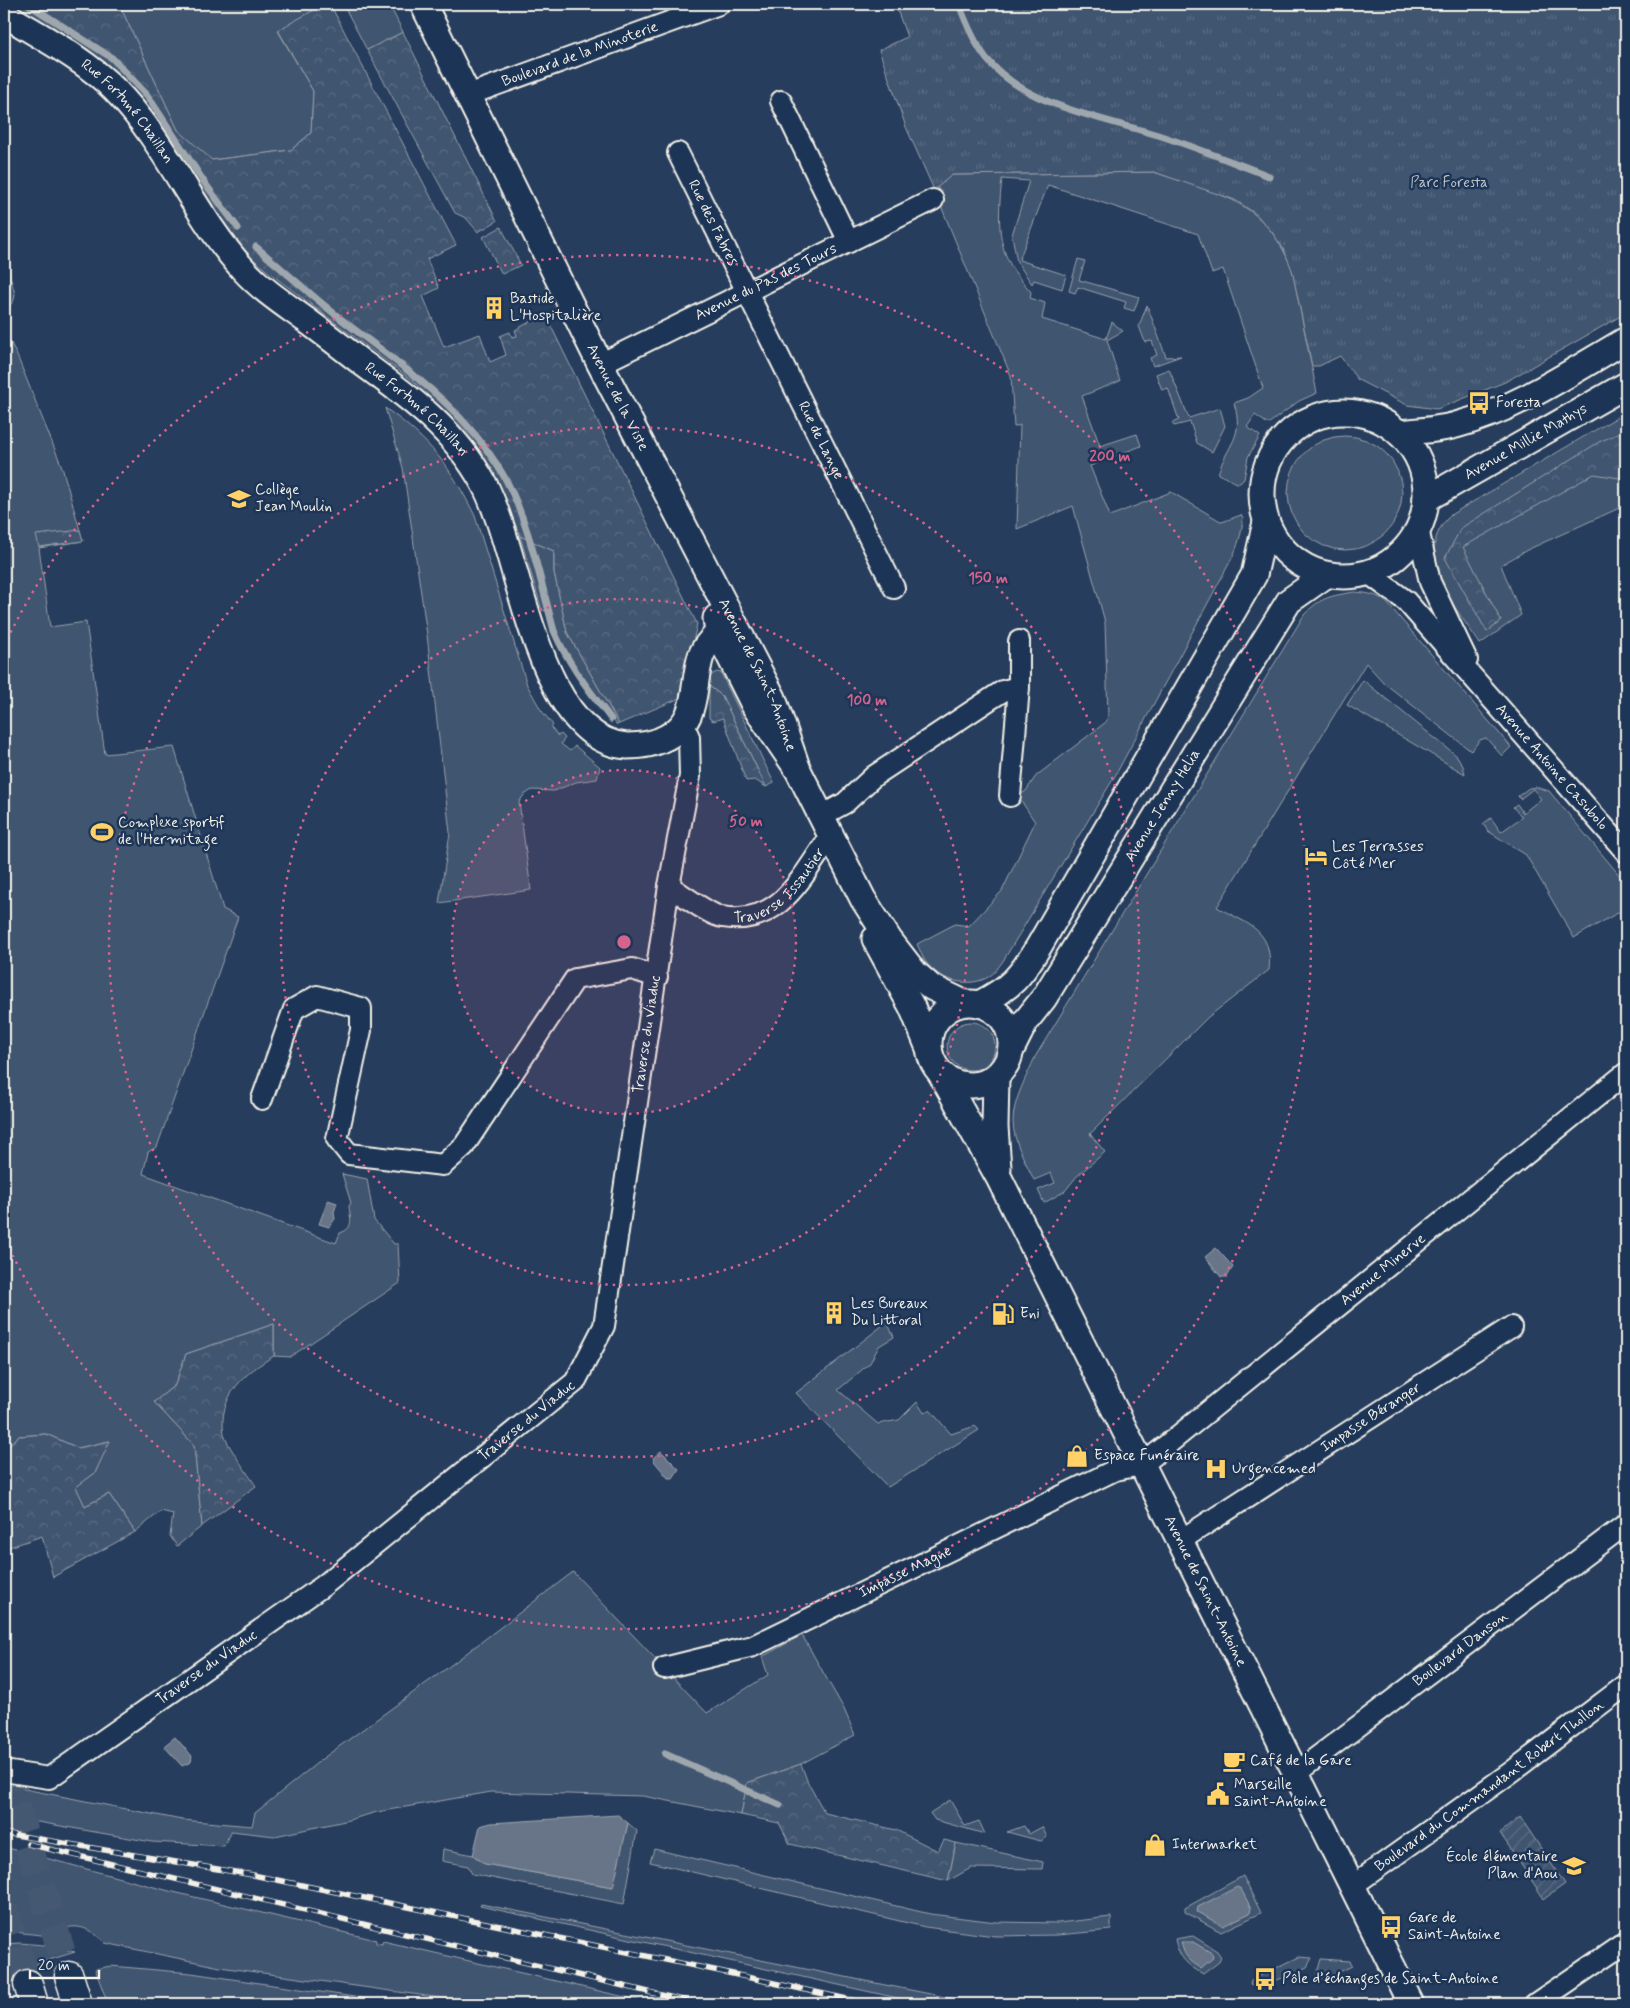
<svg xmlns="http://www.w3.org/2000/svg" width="1630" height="2008" viewBox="0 0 1630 2008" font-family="Mynerve,sans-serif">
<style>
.grass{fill:#40546f;stroke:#9aa2ac}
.forest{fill:url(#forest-crowns);stroke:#9aa2ac}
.park{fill:url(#park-tufts);stroke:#9aa2ac}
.garden{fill:url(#garden-furrows);stroke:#9aa2ac}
.water{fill:#677588;stroke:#9fa7ae}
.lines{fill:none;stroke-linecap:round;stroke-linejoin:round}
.stream{stroke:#9fa7ae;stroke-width:7}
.motorway-tunnel{stroke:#455872;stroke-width:28;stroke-dasharray:28 14;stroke-linecap:butt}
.minor-casing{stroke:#f4f1e8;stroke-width:24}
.tertiary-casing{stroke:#f4f1e8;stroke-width:29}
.motorway-casing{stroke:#f4f1e8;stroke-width:31}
.minor{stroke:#1d3557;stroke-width:20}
.tertiary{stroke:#1d3557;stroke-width:25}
.motorway{stroke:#1d3557;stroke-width:28}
.rail-casing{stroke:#f4f1e8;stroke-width:5.5}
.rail{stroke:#1d3557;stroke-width:4;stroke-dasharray:11;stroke-linecap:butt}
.ring{fill:none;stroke:#d4648c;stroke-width:2.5;stroke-dasharray:2.5 5}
.labels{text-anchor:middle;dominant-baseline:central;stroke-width:5;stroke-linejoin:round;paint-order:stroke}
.street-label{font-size:15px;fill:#f4f1e8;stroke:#1d3557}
.park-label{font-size:15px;fill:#bec2c4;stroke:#1d3557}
.poi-label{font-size:15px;fill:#f4f1e8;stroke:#1d3557;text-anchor:start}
.centre{fill:#d4648c;stroke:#1d3557;stroke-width:2.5}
.ring-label{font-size:15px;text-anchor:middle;font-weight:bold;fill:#d4648c;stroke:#1d3557;stroke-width:5;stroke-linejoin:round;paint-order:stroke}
</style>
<defs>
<pattern id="forest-crowns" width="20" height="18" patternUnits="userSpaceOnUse" patternTransform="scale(1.25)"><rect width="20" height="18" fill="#40546f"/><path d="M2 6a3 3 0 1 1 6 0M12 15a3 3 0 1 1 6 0" fill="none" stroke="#5c6d84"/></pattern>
<pattern id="park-tufts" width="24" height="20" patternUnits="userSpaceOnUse" patternTransform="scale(1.25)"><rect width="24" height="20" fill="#40546f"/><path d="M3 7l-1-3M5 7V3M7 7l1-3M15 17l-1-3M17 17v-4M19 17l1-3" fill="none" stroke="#5c6d84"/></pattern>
<pattern id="garden-furrows" width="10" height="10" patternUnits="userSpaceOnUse" patternTransform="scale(1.25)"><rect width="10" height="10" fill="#40546f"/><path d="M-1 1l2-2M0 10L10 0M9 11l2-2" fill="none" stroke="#5c6d84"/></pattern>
</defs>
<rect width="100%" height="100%" fill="#263d5d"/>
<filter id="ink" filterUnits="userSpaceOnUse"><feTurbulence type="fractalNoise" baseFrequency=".02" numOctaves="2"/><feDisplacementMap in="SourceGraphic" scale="10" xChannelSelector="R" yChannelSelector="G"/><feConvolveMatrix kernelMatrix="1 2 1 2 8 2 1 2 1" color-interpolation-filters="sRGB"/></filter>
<g filter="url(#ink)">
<g class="grass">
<polygon points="119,4 325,4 278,31 313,91 311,133 291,150 211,160 178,130"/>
<polygon points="343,4 389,4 403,32 367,50"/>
<path d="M1154 172C1219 194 1264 199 1292 269L1317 393 1299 401 1268 424 1255 415 1247 427 1260 436 1248 457 1244 479 1240 483H1237L1218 474C1227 444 1245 438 1234 403L1248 398 1263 388 1223 269 1212 273 1198 234 1048 185 1019 260 1066 275 1062 289 1034 280 1032 284 1017 262 1012 235 1029 181 1002 179C999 206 996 239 1010 264 1015 274 1024 283 1031 292L1030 298 1045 303 1042 319 1106 339 1112 322 1123 331 1107 340 1120 381 1082 396 1100 446 1137 434 1141 446 1090 466 1110 516 1171 492 1222 522 1241 515 1243 517C1242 533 1238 546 1231 560L1115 776 1003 961C999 966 995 973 990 976 970 989 939 981 926 962 922 957 920 950 917 944L955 924 969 926 1002 891 1035 822 1018 796 1026 791 1036 776 1106 722 1108 716 1105 622 1073 506 1017 529 1020 425 1014 427 1011 376 941 206 944 203 937 186 952 175Z"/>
<polygon points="4,255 15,294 14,300 4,313"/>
<polygon points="1078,259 1085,261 1079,280 1139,297 1134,311 1124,308 1126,302 1078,287 1075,293 1069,291"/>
<polygon points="1147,305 1166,357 1181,356 1153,366 1150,358 1157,355 1152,341 1145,342 1139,326"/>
<path d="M4 335 11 343 18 358 62 467 83 541 39 548 50 627 86 622 105 754 174 747 223 909 238 917 157 1147 148 1152 143 1174 336 1243 340 1233C355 1228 350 1219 349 1206L351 1203 342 1174 367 1179 374 1220 394 1244H398L400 1283 290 1357 274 1356V1324L186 1354 175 1385 154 1402 194 1445 202 1526 177 1546 170 1536 173 1514 161 1511 135 1532 109 1494 85 1506 75 1487 95 1473 109 1441 78 1448 46 1434 19 1436 4 1450Z"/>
<polygon points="1169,369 1189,418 1220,408 1225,426 1212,452 1197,443 1190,422 1174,426 1172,423 1179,420 1168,388 1162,390 1156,374"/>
<path d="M385 408C430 440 451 467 475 516L527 685 541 710 553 725 551 728 558 736 561 734 565 738 561 744 570 751 575 746 600 767 597 779 576 782 554 791 532 790 524 795 519 802 531 890 439 903 450 833 427 635 403 468Z"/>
<path d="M1626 412V505L1527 550 1501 565 1521 615 1480 644C1455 606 1408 554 1452 514Z"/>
<circle cx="1345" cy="493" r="57"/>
<path d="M520 536 554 551V572L567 632 619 724 617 725C590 689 564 657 551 613L542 610Z"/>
<path d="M1354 592C1367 593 1378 594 1388 604L1511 747 1502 756 1486 738 1480 740 1471 751 1384 683 1366 663 1217 907C1244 923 1274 928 1269 970L1208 1017 1090 1134 1105 1152 1077 1176 1065 1191 1044 1203 1038 1190 1055 1183 1051 1173 1034 1180C1026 1162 1013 1142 1013 1121 1013 1100 1027 1076 1035 1057L1304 615C1320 597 1331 596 1354 592Z"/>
<polygon points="717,672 721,673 774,783 766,787 722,696 709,686 711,675"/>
<polygon points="1363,680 1457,756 1463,766 1465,774 1347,705"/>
<polygon points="1536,787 1549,791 1626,883 1626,908 1574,938 1526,855 1488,831 1483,824 1491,818 1501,832 1522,817 1513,807 1517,804 1523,813 1541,799 1533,789 1520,799 1518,796 1529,788"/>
<circle cx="971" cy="1046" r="24"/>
<polygon points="887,1322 894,1337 879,1346 870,1363 838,1390 878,1424 899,1420 917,1402 924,1413 930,1410 951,1434 975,1426 979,1430 888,1487 796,1393"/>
<polygon points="573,1572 707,1713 768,1675 762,1657 802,1635 844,1709 855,1735 801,1764 747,1783 741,1815 643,1796 491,1792 377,1812 345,1821 275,1836 231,1831 224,1846 152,1842 38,1822 4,1818 4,1785 182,1820 252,1826 255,1813 322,1759 447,1668"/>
<polygon points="950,1800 965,1826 979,1821 985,1834 935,1820 930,1813"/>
<polygon points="628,1823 637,1831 624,1904 472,1874 468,1866 442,1861 443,1849 473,1855 485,1864 612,1887"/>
<polygon points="1024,1826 1029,1834 1042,1827 1047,1837 1041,1841 1007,1832"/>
<polygon points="956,1843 1043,1862 1042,1869 971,1868 948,1881"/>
<path d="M4 1847 169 1891 376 1940V1943L382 1944 383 1941 655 2004H484L220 1967 105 1943C87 1925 72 1921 51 1936L4 1931Z"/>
<polygon points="654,1849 930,1914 996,1922 1058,1923 1111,1917 1111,1930 1058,1935 995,1936 925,1927 650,1862"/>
<polygon points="1243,1876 1261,1913 1221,1932 1185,1912 1185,1908"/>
<polygon points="481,1904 980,2004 925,2004 480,1906"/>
<path d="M1193 1936 1217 1951 1221 1957 1219 1962 1203 1974C1188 1966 1178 1957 1175 1939Z"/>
<polygon points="20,1943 43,1945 75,1952 4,1974 4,1944"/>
<polygon points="1299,1957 1312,1958 1307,1967 1261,1988 1250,1984 1251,1980"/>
<polygon points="1321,1959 1350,1961 1352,1966 1314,1984"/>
<polygon points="111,1966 191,1973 402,2004 108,2004 95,1969"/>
</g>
<g class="forest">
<polygon points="10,4 119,4 178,130 212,160 291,150 311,133 313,91 278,30 325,4 330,4 456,245 427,259 439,288 423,296 444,347 480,334 490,362 506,355 500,336 510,332 512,337 517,336 515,330 545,314 697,624 680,698 619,724 567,632 554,572 554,551 520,536 502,490 483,455 466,431 413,381 272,275 246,253 226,227 164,133 130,89 89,50"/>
<polygon points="403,32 497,221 478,232 466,218 455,213 367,50"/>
<polygon points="501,227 521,265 502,274 483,237"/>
<polygon points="1626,430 1626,479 1594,474 1463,547 1501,621 1487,632 1445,558 1461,528 1599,442"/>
<polygon points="80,530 83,541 39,547 36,535"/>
<polygon points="709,686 722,696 766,787 755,780 746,781 723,718 713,721 709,718"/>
<path d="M274 1324V1356C246 1372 217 1396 224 1434 226 1444 249 1475 256 1486L202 1526 194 1445 154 1402 175 1385 186 1354Z"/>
<polygon points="46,1434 78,1448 110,1441 95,1473 76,1487 85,1506 109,1494 135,1532 53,1577 42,1536 4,1549 4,1495 7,1493 4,1485 4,1450 19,1436"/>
<polygon points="801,1764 808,1783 825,1813 896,1830 938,1851 944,1840 956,1843 948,1881 790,1844 779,1823 741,1815 747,1783"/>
</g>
<polygon class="park" points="895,4 1626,4 1626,313 1505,382 1437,409 1407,405 1358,380 1340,356 1319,366 1312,366 1292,270 1284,250 1272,232 1256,214 1235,200 1154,172 952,175 934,190 906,127 879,50 907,37"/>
<polygon class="garden" points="1520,1817 1565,1884 1544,1899 1500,1833"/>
<g class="water">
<polygon points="328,1200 337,1203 334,1212 335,1219 329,1227 319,1224"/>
<polygon points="1216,1248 1233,1267 1227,1277 1221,1277 1205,1257"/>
<polygon points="661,1451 679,1469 673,1478 668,1478 654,1461 653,1458"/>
<polygon points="175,1737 192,1756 191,1762 182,1766 164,1746"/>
<polygon points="618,1815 628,1823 613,1887 485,1864 473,1855 480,1826 491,1823"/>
<polygon points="1237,1887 1241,1889 1251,1908 1250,1913 1223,1926 1197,1912 1198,1907"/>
<path d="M1181 1942H1193L1212 1953 1213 1958 1201 1968C1189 1961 1184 1956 1181 1942Z"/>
</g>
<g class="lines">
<g class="stream">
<polyline points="28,4 112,58 147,95 204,182 238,228"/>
<path d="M959 4C966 23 974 42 986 58 1024 106 1103 118 1158 135 1195 147 1232 162 1269 176"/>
<path d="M256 247C286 272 315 299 346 323 406 369 462 406 502 473 527 514 541 583 554 631 568 664 589 690 611 719"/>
<polyline points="665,1754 780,1805"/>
</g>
<g class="motorway-tunnel">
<polyline points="4,1765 69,1976"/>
<polyline points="4,1908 28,1984"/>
</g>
<defs>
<g id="minor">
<path id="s1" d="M468 95 719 4"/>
<polyline points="781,101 849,242"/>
<path id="s2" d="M678 153 894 588"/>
<path id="s3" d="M600 364 933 200"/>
<polyline points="1418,529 1430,582 1467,660"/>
<path id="s4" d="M1368 573 1406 601 1626 852"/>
<polyline points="1019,687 1019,641"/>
<polyline points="821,816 845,803 874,776 995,696 1003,691 1019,687 1010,796"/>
<path id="s5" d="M669 886C680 893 711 916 722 917 780 927 802 876 831 835"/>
<polyline points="262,1099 294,1009 317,996 361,1008 361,1030 337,1139 349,1154 443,1165 464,1146 575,979 632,969 657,977"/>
<path id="s6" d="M1181 1540 1511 1327"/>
<path id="s7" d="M664 1668 753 1646 1115 1470 1142 1465 1626 1073"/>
<path id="s8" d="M4 1771 49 1778 323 1586 575 1382 604 1326 669 886 690 776 689 737 684 726"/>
<path id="s9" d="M1296 1773 1626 1524"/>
<path id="s10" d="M1352 1886 1510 1773 1626 1685"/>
<polyline points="1535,2004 1626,1942"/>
</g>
<g id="tertiary">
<path id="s11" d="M423 4 600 364 773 698 798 770"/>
<path id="s12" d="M4 14C41 37 83 58 114 89 166 141 193 214 243 269 261 289 284 304 306 320 325 334 343 348 361 362 409 397 455 430 484 484 520 550 536 740 627 746 641 746 655 744 667 737 700 720 691 687 701 656 704 647 711 640 718 633"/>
<circle cx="1344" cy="494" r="82"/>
<path d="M1399 433C1417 431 1438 430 1456 425 1517 409 1571 372 1626 340"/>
<path id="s13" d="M1426 499 1626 385"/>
<polyline points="716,618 718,633 755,707 798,770 863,899 890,941 914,972 931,987 964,1003"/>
<polyline points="875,939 912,1007 928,1046"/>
<circle cx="970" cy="1044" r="41"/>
<path d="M979 1004C1012 987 1020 977 1039 946L1254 575 1266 522"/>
<path id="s14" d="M1011 1050 1025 1022 1044 998 1289 601 1326 575"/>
<path id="s15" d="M941 1074 999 1178 1411 2004"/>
<polyline points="996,1076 995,1127 998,1168"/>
</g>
<g id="motorway">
<polyline points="69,1976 78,2004"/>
<polyline points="28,1984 34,2004"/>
</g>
</defs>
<use href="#minor" class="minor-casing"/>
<use href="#tertiary" class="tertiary-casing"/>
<use href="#motorway" class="motorway-casing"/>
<use href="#minor" class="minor"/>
<use href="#tertiary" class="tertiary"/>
<use href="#motorway" class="motorway"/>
<defs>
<g id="rail">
<polyline points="4,1833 253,1875 719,1971 870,2004"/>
<polyline points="28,1844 699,2004"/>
</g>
</defs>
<use href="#rail" class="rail-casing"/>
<use href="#rail" class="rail"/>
</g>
</g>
<circle cx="624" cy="942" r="172" fill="#d4648c" fill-opacity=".12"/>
<g class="ring">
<circle cx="624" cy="942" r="172"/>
<circle cx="624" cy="942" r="343"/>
<circle cx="624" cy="942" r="515"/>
<path d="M4 646A687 687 0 1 1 4 1238"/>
</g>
<defs>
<symbol id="building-bare" viewBox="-9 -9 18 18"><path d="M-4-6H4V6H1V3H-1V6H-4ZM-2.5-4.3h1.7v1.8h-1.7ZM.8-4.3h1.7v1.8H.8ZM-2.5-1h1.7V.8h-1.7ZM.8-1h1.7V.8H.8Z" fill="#ffd166" stroke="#1d3557" stroke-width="2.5" paint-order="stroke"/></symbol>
<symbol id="bus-bare" viewBox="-9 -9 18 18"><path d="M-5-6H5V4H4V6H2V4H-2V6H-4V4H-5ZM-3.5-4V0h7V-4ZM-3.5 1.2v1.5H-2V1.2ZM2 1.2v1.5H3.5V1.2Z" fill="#ffd166" stroke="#1d3557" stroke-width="2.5" paint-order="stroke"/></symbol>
<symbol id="school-bare" viewBox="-9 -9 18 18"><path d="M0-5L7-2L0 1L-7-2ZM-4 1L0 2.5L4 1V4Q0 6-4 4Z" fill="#ffd166" stroke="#1d3557" stroke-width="2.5" paint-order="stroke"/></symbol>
<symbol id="stadium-bare" viewBox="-9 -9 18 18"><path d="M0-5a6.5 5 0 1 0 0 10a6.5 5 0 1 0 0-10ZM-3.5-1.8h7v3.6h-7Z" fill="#ffd166" stroke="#1d3557" stroke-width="2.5" paint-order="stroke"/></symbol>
<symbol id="hotel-bare" viewBox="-9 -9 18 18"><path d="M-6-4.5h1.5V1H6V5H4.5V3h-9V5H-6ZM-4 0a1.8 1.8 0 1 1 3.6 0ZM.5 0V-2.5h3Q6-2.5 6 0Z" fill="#ffd166" stroke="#1d3557" stroke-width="2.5" paint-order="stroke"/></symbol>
<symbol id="fuel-bare" viewBox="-9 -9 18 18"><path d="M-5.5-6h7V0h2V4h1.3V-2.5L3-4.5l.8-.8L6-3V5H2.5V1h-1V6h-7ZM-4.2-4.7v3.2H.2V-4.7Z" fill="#ffd166" stroke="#1d3557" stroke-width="2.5" paint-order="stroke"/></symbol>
<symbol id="shop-bare" viewBox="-9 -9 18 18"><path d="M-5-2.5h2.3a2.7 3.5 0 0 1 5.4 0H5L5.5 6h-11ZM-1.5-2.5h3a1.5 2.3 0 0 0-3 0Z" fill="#ffd166" stroke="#1d3557" stroke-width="2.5" paint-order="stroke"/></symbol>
<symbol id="hospital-bare" viewBox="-9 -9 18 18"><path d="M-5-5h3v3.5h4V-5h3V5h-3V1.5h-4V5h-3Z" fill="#ffd166" stroke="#1d3557" stroke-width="2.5" paint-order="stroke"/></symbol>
<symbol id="cafe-bare" viewBox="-9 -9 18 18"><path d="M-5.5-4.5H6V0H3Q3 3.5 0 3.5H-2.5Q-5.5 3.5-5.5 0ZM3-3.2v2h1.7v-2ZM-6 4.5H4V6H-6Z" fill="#ffd166" stroke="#1d3557" stroke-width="2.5" paint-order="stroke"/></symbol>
<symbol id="civic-bare" viewBox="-9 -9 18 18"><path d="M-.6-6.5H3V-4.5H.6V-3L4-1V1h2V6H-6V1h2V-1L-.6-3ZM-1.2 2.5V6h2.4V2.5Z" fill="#ffd166" stroke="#1d3557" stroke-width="2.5" paint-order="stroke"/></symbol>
</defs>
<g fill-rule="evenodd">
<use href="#building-bare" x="478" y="292" width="32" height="32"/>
<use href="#bus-bare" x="1463" y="387" width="32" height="32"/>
<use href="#school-bare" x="223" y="483" width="32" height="32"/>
<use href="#stadium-bare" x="86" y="816" width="32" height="32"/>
<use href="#hotel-bare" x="1300" y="840" width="32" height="32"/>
<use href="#building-bare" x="818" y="1297" width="32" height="32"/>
<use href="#fuel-bare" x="987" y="1298" width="32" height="32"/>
<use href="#shop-bare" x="1061" y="1440" width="32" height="32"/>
<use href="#hospital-bare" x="1200" y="1453" width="32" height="32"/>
<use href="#cafe-bare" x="1218" y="1745" width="32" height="32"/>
<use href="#civic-bare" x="1202" y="1778" width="32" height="32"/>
<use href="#shop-bare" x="1139" y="1829" width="32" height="32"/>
<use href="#school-bare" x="1558" y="1850" width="32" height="32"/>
<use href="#bus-bare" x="1375" y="1911" width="32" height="32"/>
<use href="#bus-bare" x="1249" y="1963" width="32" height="32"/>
</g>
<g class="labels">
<g class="street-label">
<text stroke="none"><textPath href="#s1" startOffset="119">Boulevard de la Minoterie</textPath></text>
<text stroke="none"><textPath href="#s12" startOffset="159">Rue Fortuné Chaillan</textPath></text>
<text stroke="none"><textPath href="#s2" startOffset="78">Rue des Fabres</textPath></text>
<text stroke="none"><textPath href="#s3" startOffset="185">Avenue du Pas des Tours</textPath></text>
<text stroke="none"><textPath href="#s11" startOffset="439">Avenue de la Viste</textPath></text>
<text stroke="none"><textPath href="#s12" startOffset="579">Rue Fortuné Chaillan</textPath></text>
<text stroke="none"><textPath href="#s2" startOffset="321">Rue de Lange</textPath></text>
<text stroke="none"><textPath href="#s13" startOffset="115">Avenue Millie Mathys</textPath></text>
<text stroke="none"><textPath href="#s11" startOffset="750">Avenue de Saint-Antoine</textPath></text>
<text stroke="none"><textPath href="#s4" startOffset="268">Avenue Antoine Casubolo</textPath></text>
<text stroke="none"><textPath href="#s14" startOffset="288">Avenue Jenny Helia</textPath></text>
<text stroke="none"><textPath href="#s5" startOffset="132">Traverse Issautier</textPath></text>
<text stroke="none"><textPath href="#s8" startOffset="1062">Traverse du Viaduc</textPath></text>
<text stroke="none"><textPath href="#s7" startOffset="832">Avenue Minerve</textPath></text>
<text stroke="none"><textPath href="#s6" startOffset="226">Impasse Béranger</textPath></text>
<text stroke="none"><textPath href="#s8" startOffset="642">Traverse du Viaduc</textPath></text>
<text stroke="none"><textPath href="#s7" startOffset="261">Impasse Magne</textPath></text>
<text stroke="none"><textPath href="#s15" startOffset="581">Avenue de Saint-Antoine</textPath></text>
<text stroke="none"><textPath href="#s9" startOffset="206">Boulevard Danson</textPath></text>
<text stroke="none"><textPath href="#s8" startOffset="238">Traverse du Viaduc</textPath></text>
<text stroke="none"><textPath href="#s10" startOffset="170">Boulevard du Commandant Robert Thollon</textPath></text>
</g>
<g class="park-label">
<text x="1449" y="183">Parc Foresta</text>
</g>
<g class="poi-label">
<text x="510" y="299">Bastide<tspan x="510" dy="17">L'Hospitalière</tspan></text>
<text x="1496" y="403">Foresta</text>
<text x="255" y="490">Collège<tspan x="255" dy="17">Jean Moulin</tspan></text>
<text x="118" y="823">Complexe sportif<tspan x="118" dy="17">de l'Hermitage</tspan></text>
<text x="1332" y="847">Les Terrasses<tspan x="1332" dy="17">Côté Mer</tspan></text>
<text x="851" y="1304">Les Bureaux<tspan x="851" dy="17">Du Littoral</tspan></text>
<text x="1020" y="1314">Eni</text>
<text x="1094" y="1456">Espace Funéraire</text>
<text x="1232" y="1469">Urgencemed</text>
<text x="1250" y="1761">Café de la Gare</text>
<text x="1234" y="1785">Marseille<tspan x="1234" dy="17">Saint-Antoine</tspan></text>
<text x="1172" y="1845">Intermarket</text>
<text x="1558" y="1857" text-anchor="end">École élémentaire<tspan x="1558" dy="17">Plan d'Aou</tspan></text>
<text x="1408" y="1918">Gare de<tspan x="1408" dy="17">Saint-Antoine</tspan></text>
<text x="1282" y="1979">Pôle d’échanges de Saint-Antoine</text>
</g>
</g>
<circle cx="624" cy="942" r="8" class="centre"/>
<g class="ring-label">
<text x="1110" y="461">200 m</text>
<text x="988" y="583">150 m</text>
<text x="867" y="705">100 m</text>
<text x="746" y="826">50 m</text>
</g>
<rect width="1630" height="2008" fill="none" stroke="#1d3557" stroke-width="20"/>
<rect x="10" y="10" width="1610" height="1988" fill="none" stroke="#f4f1e8" stroke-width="2" filter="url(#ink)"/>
<path d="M30 1970v8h69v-8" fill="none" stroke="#f4f1e8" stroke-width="2.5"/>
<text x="38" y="1970" font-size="15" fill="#f4f1e8" stroke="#1d3557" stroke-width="4" paint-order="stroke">20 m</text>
</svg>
